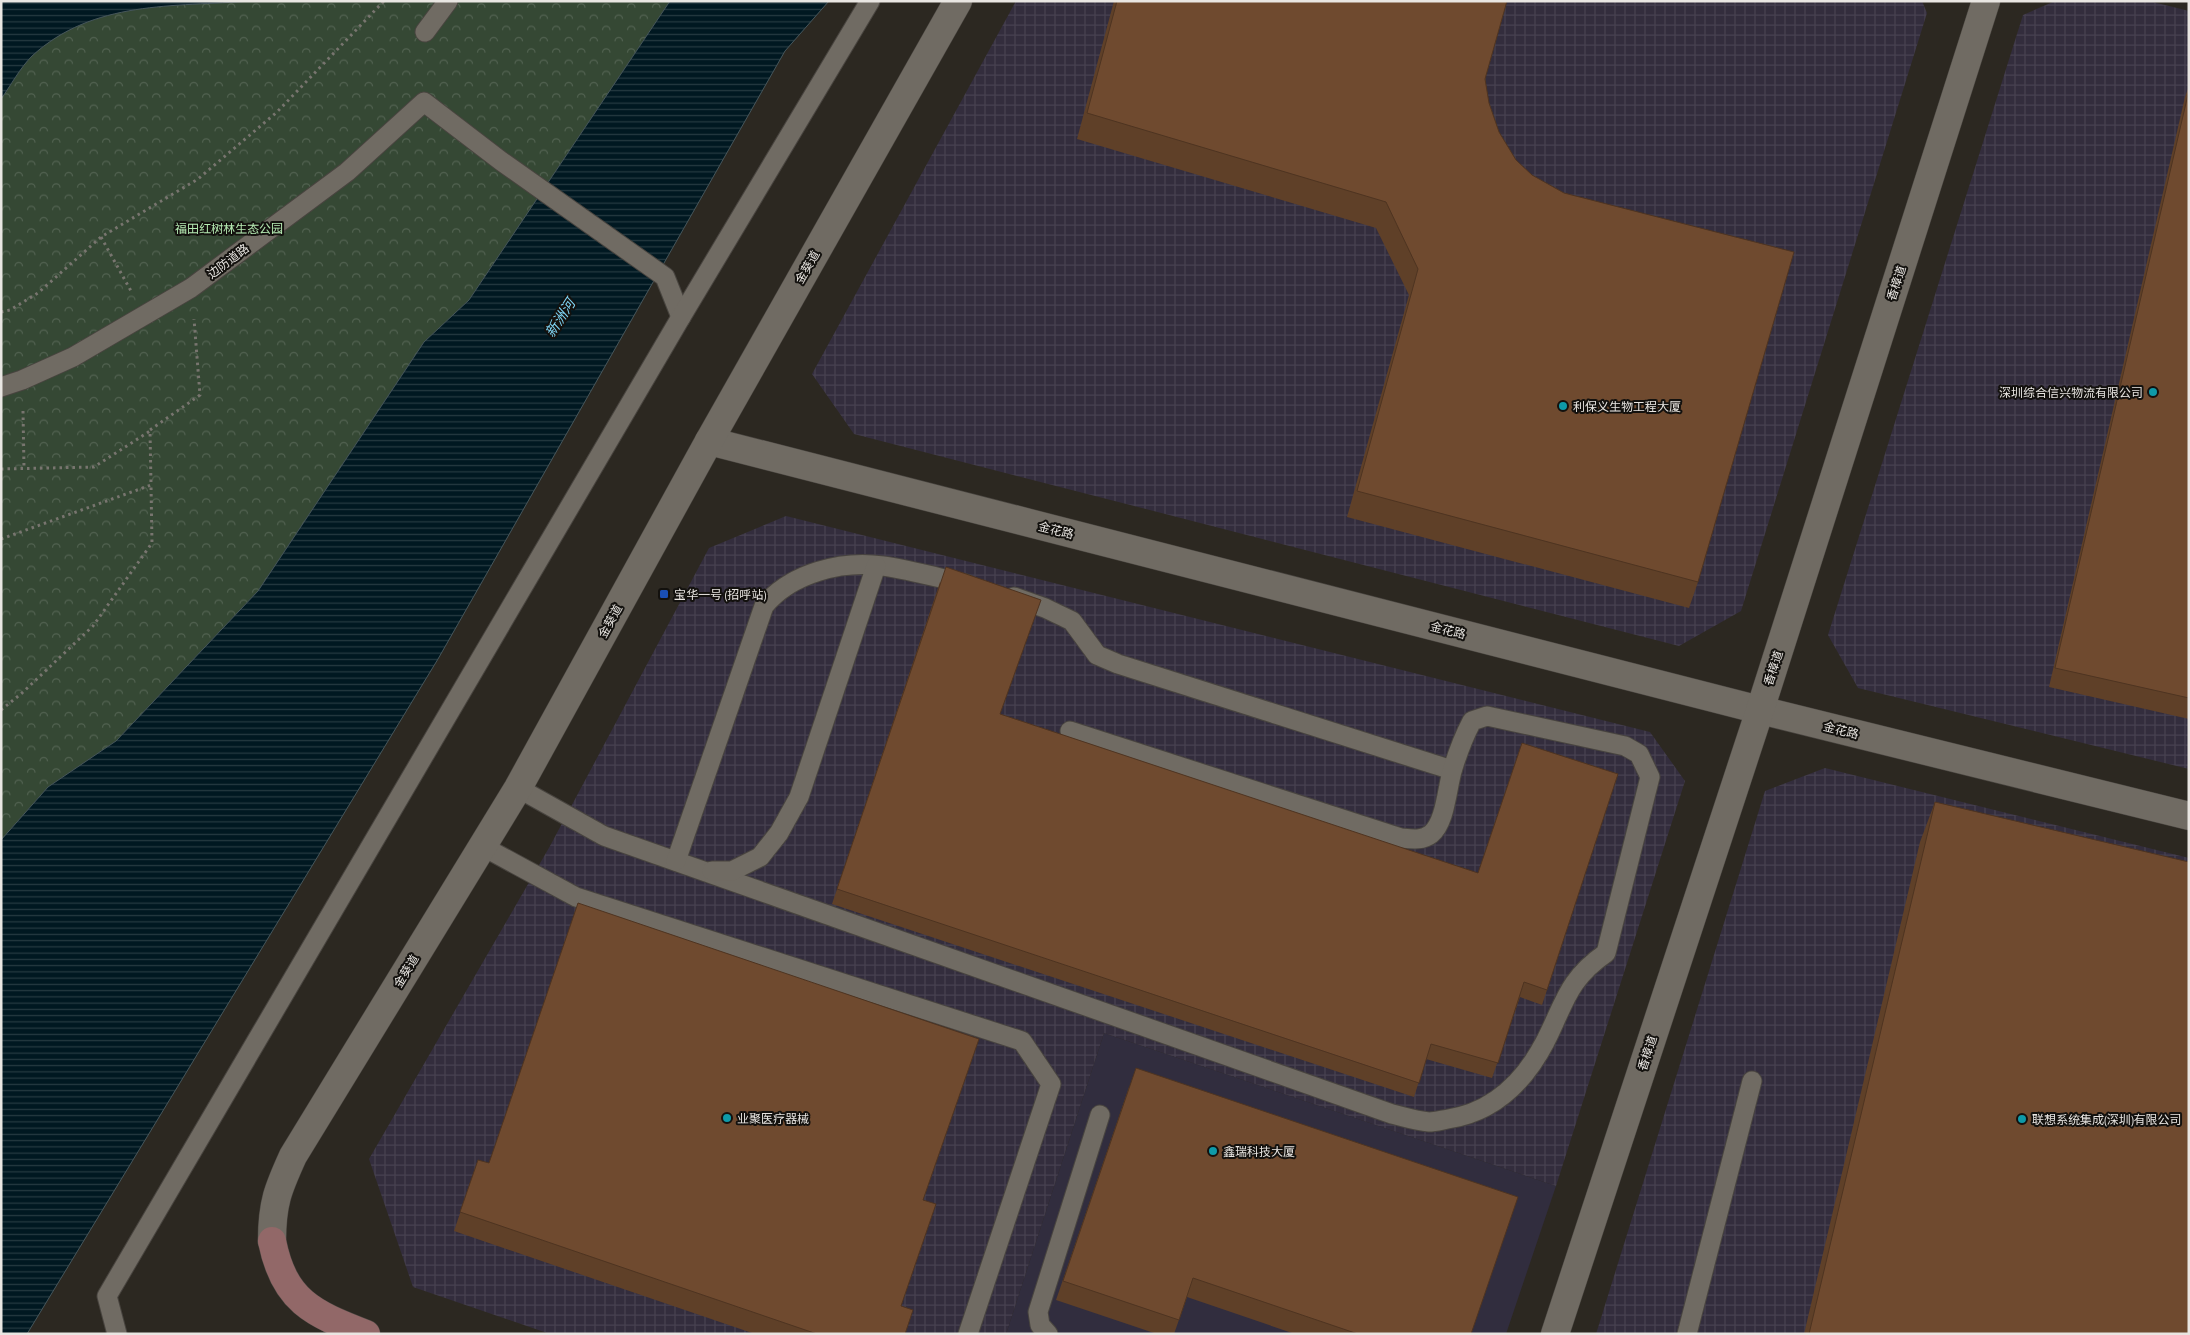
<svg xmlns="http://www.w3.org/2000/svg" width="2190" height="1335" viewBox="0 0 2190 1335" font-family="'PT Sans Narrow','Noto Sans SC',sans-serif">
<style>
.commercial{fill:#312d3e}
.industrial{fill:url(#industrial-grid)}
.park{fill:url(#park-crowns)}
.water{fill:url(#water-rules);stroke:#46565b}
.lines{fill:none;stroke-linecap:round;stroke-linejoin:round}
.service-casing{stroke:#48443f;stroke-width:21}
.tertiary-casing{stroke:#48443f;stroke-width:29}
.secondary-casing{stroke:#48443f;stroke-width:29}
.path{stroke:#78756f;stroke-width:3;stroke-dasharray:2.5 4;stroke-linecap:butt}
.service{stroke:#706b63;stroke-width:19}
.tertiary{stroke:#706b63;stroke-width:28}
.secondary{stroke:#926868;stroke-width:28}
.wall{fill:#5f4028}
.building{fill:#6f4a2f;stroke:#4e3421}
.culture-dot{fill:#0f9aa8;stroke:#13110e;stroke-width:2}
.transit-dot{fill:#1a4fb4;stroke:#13110e;stroke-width:2}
.labels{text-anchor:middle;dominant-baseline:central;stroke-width:4;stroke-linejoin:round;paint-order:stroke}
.park-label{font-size:12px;fill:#b5eab2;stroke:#13110e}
.street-label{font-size:12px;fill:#e9e6e2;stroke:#13110e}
.poi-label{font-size:12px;fill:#e9e6e2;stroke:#13110e;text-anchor:start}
.water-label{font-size:14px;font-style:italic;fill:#7fd5f5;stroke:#13110e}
</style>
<defs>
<pattern id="industrial-grid" width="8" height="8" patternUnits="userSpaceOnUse" patternTransform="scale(1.25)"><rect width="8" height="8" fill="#332d3d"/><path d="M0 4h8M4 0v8" fill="none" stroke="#474150"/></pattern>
<pattern id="park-crowns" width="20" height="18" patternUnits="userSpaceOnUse" patternTransform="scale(1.25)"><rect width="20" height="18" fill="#354834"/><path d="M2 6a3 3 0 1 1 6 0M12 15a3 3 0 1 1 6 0" fill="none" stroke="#526251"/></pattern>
<pattern id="water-rules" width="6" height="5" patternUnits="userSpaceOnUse" patternTransform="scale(1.25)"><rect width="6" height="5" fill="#001821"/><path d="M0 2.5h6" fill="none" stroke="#253a41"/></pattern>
</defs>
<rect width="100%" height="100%" fill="#2c2821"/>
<polygon class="commercial" points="1104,1033 1556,1186 1506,1334 1006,1334"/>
<g class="industrial">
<polygon points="1016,1 1922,1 1927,13 1741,611 1679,646 854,434 812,374"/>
<polygon points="2055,1 2149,1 2189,11 2189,769 1858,688 1828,635 2023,15"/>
<polygon points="786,516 1650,732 1685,781 1556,1186 1104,1033 1006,1334 550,1334 413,1287 369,1159 550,846 709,548"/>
<polygon points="1825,768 2189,858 2189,1334 1596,1334 1765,791"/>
</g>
<polygon class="park" points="1,1 670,1 469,300 424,342 258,591 116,741 48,787 1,840"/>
<g class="water">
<path d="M1 1H252C173 7 93 0 32 56 20 68 11 85 1 99Z"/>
<polygon points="670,1 829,1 785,51 438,659 27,1334 1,1334 1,840 48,787 116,741 258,591 424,342 469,300"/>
</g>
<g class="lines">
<defs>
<g id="service">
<polyline points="425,32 448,1"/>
<polyline points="1,387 22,380 73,357 191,288 347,172 424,102 501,161 665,277 681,317"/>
<polyline points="1014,597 1045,608 1072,621 1097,655 1118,664 1452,770"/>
<path d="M518 788 604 836 1392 1114C1404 1117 1417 1121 1429 1122 1435 1122 1442 1120 1448 1119 1494 1112 1524 1082 1545 1042 1565 1003 1567 980 1606 953L1650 777 1639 754 1625 746 1487 716 1472 721C1464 736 1458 752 1453 768 1447 786 1446 822 1431 834 1422 841 1411 839 1401 838L1070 731"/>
<polyline points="482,846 576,897 1022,1041 1051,1084 968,1334"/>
<path d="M676 861 764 606C791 573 842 560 883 566 911 570 939 578 966 584"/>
<polyline points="712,871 732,871 760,857 779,833 799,797 876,566"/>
<polyline points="117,1334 107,1296 681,317 870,1"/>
<polyline points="1048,1334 1040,1325 1038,1312 1100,1115"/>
<polyline points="1687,1334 1752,1081"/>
</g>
<g id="tertiary">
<polyline points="709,441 1760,710 2189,816"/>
<path d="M272 1241C272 1203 278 1189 293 1156L518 788 709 441 958 1"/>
<polyline points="1555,1334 1760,710 1986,1"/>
</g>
<path id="secondary" d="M272 1241C284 1301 312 1313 366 1334"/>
</defs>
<use href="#service" class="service-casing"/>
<use href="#tertiary" class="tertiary-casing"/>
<use href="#secondary" class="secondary-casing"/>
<g class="path">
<polyline points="101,237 131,291"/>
<polyline points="1,312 10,310 38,293 101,237 198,179 277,112 384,1"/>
<polyline points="23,411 24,468"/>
<polyline points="1,469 94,467 150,431"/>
<polyline points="1,539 151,485 150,430 200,395 194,319"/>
<polyline points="1,710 22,693 93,626 152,543 151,485"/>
</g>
<use href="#service" class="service"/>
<use href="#tertiary" class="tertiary"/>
<use href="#secondary" class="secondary"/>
</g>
<g class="wall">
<polygon points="1114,1 1507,1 1485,79 1489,103 1499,132 1698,582 1689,608 1347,517 1409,295 1376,228 1077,139"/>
<polygon points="2189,86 2189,719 2049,687 2185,97"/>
<polygon points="940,582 1000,714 1547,990 1542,1005 1520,997 1492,1078 1426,1059 1414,1097 832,904"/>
<polygon points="1935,802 2189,1334 1804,1334 1920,842"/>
<polygon points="1129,1087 1471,1334 1295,1334 1187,1297 1174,1334 1157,1334 1056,1300"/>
<polygon points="478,1160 488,1163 923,1200 901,1306 905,1334 755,1334 454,1231"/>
</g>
<g class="building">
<polygon points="1117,1 1507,1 1485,79 1489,103 1499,132 1516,160 1532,175 1564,193 1794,252 1698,582 1357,491 1418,269 1386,202 1087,113"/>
<polygon points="2189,90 2189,698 2055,668"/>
<polygon points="946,567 1041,600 1000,714 1478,873 1522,743 1618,774 1547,990 1524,982 1498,1063 1431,1044 1419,1083 837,889"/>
<polygon points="1935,802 2189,862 2189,1334 1809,1334"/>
<polygon points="578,903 979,1039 923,1200 936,1204 901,1306 913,1310 905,1334 817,1334 460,1212 478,1160 489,1163"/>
<polygon points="1136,1068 1518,1197 1471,1334 1358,1334 1193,1278 1179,1320 1063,1281"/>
</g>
<g class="culture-dot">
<circle cx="2153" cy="392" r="5"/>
<circle cx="1563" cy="406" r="5"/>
<circle cx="727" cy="1118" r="5"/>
<circle cx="2022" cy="1119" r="5"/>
<circle cx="1213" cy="1151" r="5"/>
</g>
<rect class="transit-dot" x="659" y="589" width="10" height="10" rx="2.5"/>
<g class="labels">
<g class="park-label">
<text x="229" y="228">福田红树林生态公园</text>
</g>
<g class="street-label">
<text transform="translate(228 261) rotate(-37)">边防道路</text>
<text transform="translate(807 267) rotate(-60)">金葵道</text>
<text transform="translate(1896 283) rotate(-72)">香樟道</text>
<text transform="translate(1056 530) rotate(14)">金花路</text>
<text transform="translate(610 621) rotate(-61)">金葵道</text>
<text transform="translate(1448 630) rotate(14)">金花路</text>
<text transform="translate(1773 668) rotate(-72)">香樟道</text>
<text transform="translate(1841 730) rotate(14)">金花路</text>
<text transform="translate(406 971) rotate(-59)">金葵道</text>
<text transform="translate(1647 1053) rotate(-72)">香樟道</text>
</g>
<g class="poi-label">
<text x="2143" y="392" text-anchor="end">深圳综合信兴物流有限公司</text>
<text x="1573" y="406">利保义生物工程大厦</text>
<text x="674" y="594">宝华一号 (招呼站)</text>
<text x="737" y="1118">业聚医疗器械</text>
<text x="2032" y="1119">联想系统集成(深圳)有限公司</text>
<text x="1223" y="1151">鑫瑞科技大厦</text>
</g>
<g class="water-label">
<text transform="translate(560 318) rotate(-57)">新洲河</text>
</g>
</g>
<rect width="2190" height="1335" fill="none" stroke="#e9e6e2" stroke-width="5"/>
</svg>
